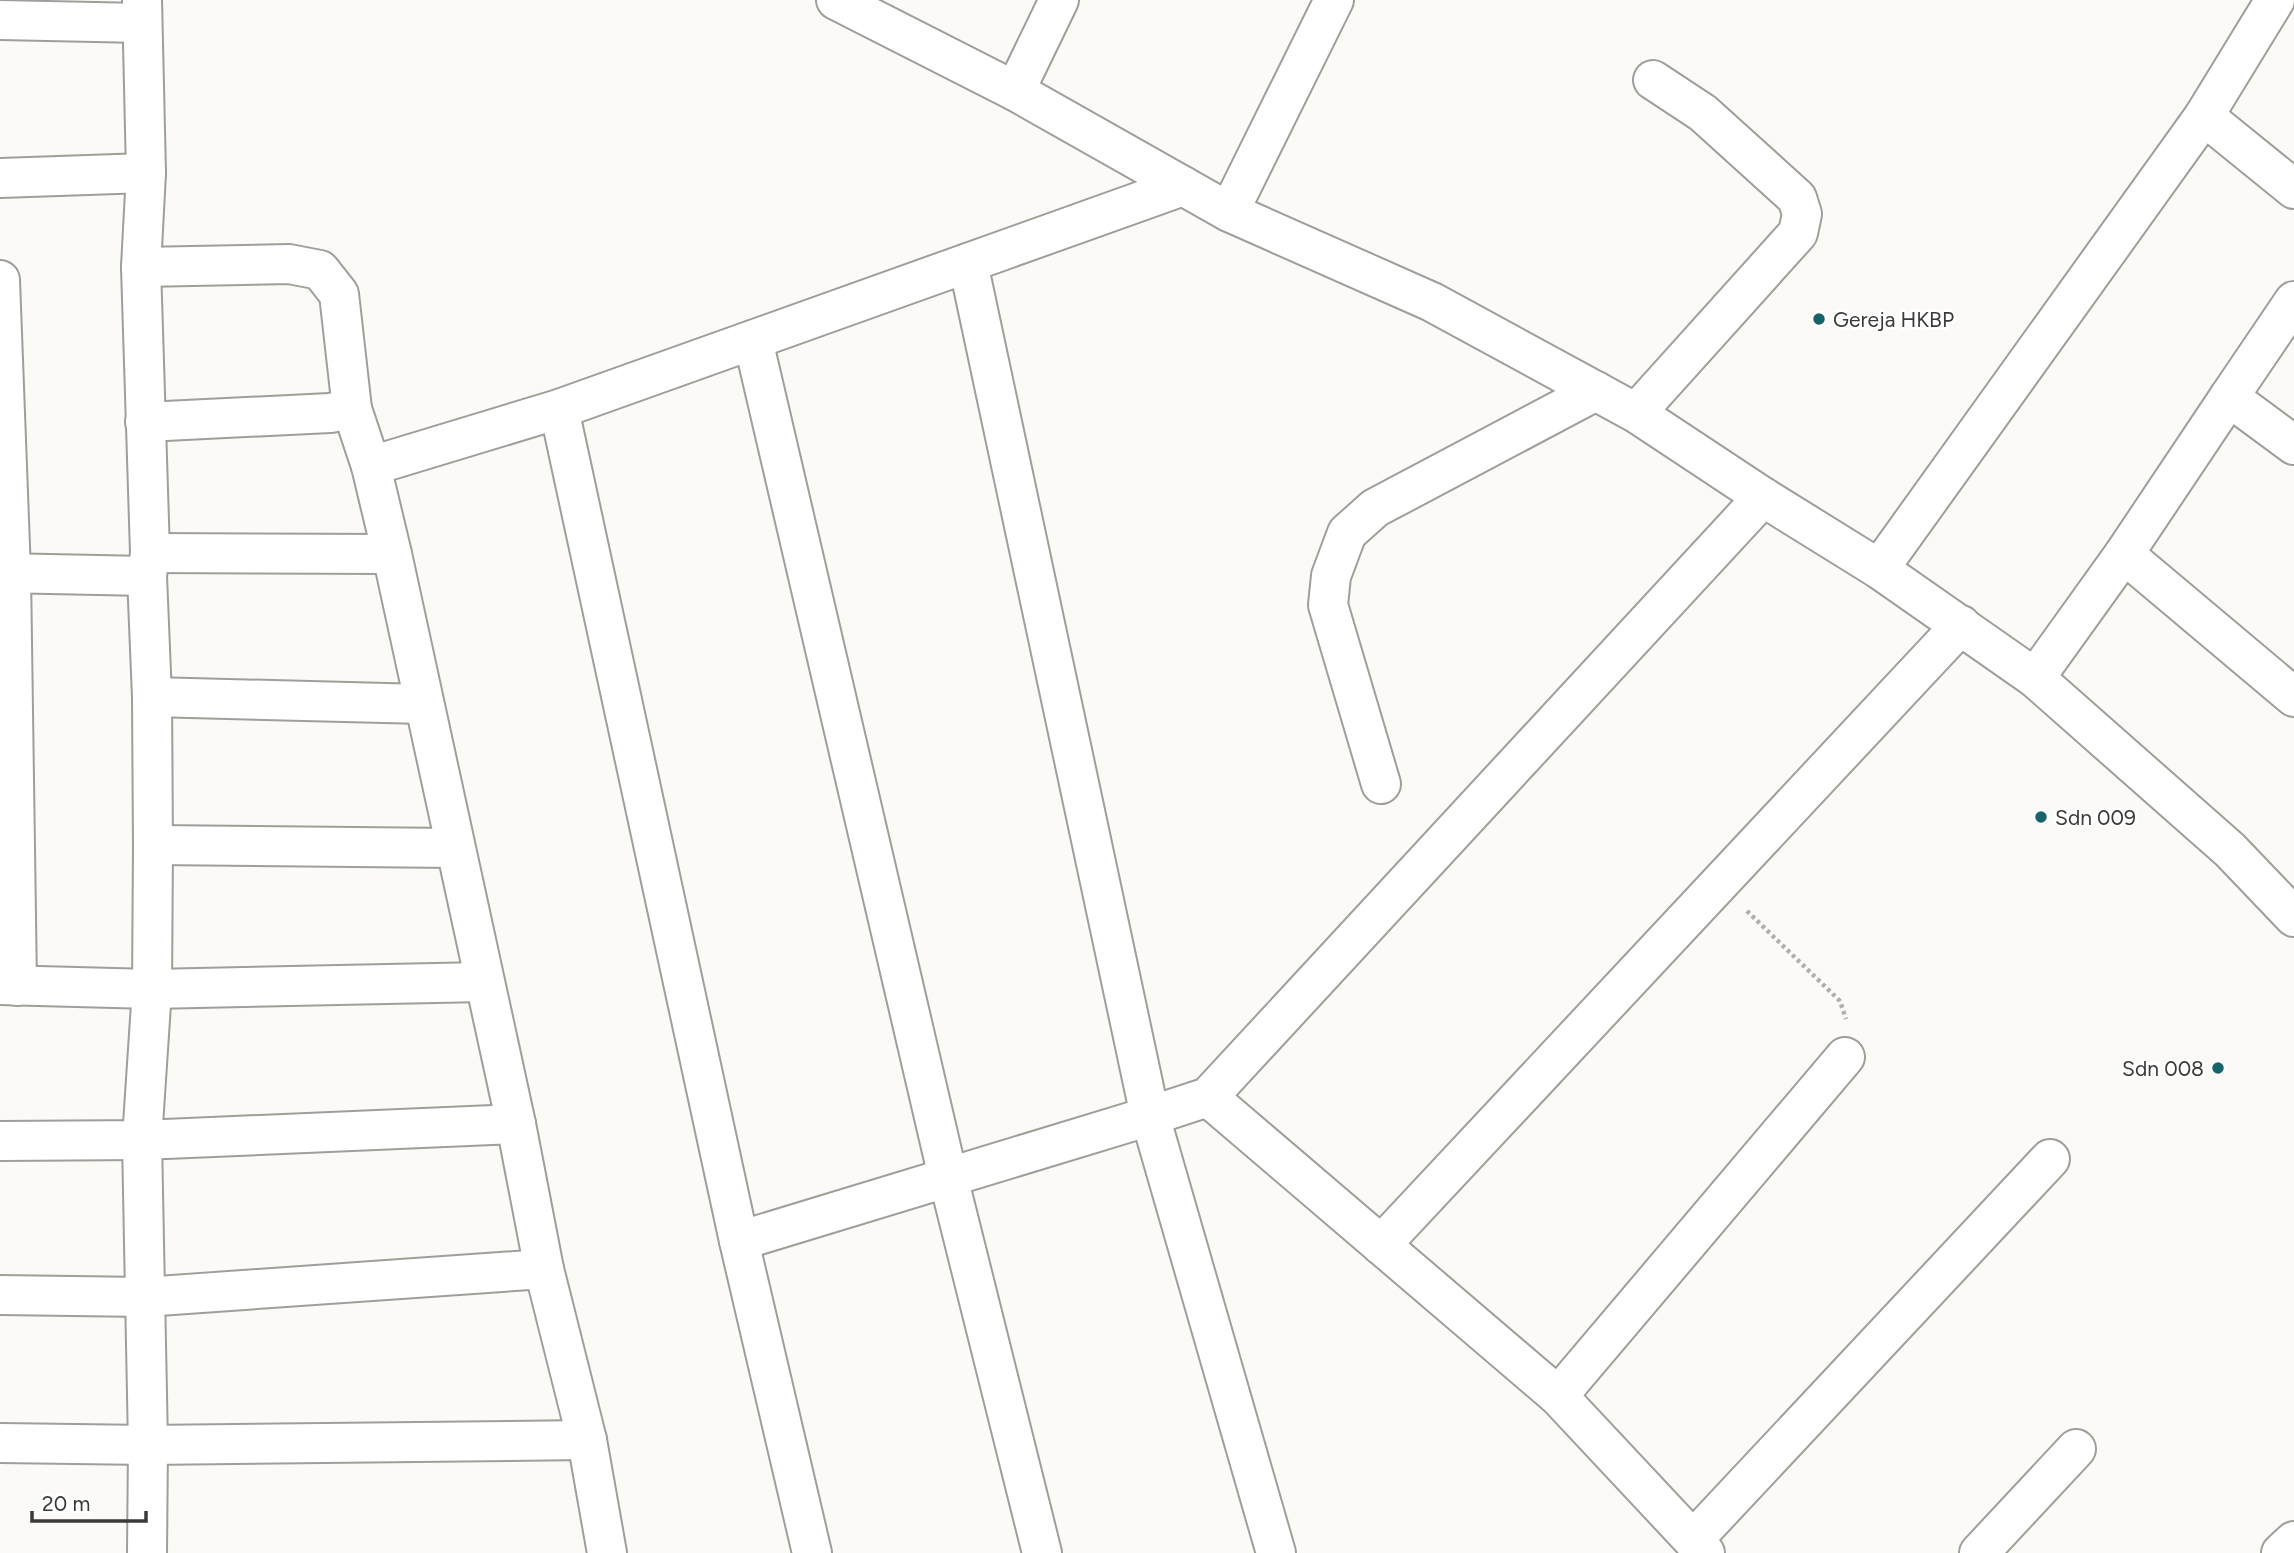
<svg xmlns="http://www.w3.org/2000/svg" width="2294" height="1553" viewBox="0 0 2294 1553" font-family="Figtree,sans-serif">
<style>
.lines{fill:none;stroke-linecap:round;stroke-linejoin:round}
.minor-casing{stroke:#9f9e9a;stroke-width:42}
.path{stroke:#afaeac;stroke-width:4.5;stroke-dasharray:3.5 3.5;stroke-linecap:butt}
.minor{stroke:#fff;stroke-width:38}
.poi-dot{fill:#16646b;stroke:#fff;stroke-width:2.5}
.labels{text-anchor:middle;dominant-baseline:central;stroke-width:5;stroke-linejoin:round;paint-order:stroke}
.poi-label{font-size:21px;fill:#3b3a39;stroke:#fff;text-anchor:start}
</style>
<rect width="100%" height="100%" fill="#fbfaf6"/>
<g class="lines">
<defs>
<g id="minor">
<polyline points="142,0 146,173 141,267 150,553 147,576 152,697 153,845 152,989 142,1140 148,1445 147,1553"/>
<polyline points="836,0 1015,91 1229,212 1432,302 1636,413 1763,497 1879,569 2035,678 2230,850 2294,917"/>
<polyline points="0,20 142,23"/>
<polyline points="1015,91 1059,0"/>
<polyline points="2204,116 2294,189"/>
<polyline points="0,178 146,173"/>
<polyline points="1229,212 1334,0"/>
<polyline points="968,263 1150,1116 1276,1553"/>
<polyline points="141,267 289,264 320,270 339,294 352,409"/>
<polyline points="0,280 11,573 17,986"/>
<polyline points="2294,301 2229,397 2294,445"/>
<polyline points="753,340 948,1177 1042,1553"/>
<polyline points="559,409 739,1241 812,1553"/>
<polyline points="1636,413 1798,233 1802,214 1797,198 1703,113 1653,80"/>
<polyline points="145,422 330,413 352,409 371,466 392,554 516,1124 544,1269 587,1440 607,1553"/>
<polyline points="371,466 559,409 1183,186"/>
<polyline points="150,553 392,554"/>
<polyline points="2124,554 2294,697"/>
<polyline points="1879,569 2204,116 2275,0"/>
<polyline points="0,573 147,576"/>
<polyline points="2035,678 2124,554 2229,397"/>
<polyline points="152,697 424,704"/>
<polyline points="1381,784 1328,605 1331,576 1347,533 1375,508 1596,391"/>
<polyline points="153,845 455,848"/>
<polyline points="0,985 152,989 484,982"/>
<polyline points="1208,1097 1558,1396 1705,1553"/>
<polyline points="0,1141 142,1140 516,1124"/>
<polyline points="739,1241 1150,1116 1208,1097 1763,497"/>
<polyline points="1381,1245 1961,625"/>
<polyline points="0,1295 144,1297 544,1269"/>
<polyline points="1558,1396 1845,1057"/>
<polyline points="0,1443 148,1445 587,1440"/>
<polyline points="1693,1540 2050,1159"/>
<polyline points="1979,1553 2076,1449"/>
<polyline points="2281,1553 2294,1541"/>
</g>
</defs>
<use href="#minor" class="minor-casing"/>
<polyline class="path" points="1747,911 1840,1001 1846,1019"/>
<use href="#minor" class="minor"/>
</g>
<g class="poi-dot">
<circle cx="1819" cy="319" r="7"/>
<circle cx="2041" cy="817" r="7"/>
<circle cx="2218" cy="1068" r="7"/>
</g>
<g class="labels">
<g class="poi-label">
<text x="1833" y="319">Gereja HKBP</text>
<text x="2055" y="817">Sdn 009</text>
<text x="2204" y="1068" text-anchor="end">Sdn 008</text>
</g>
</g>
<path d="M32 1511v10h114v-10" fill="none" stroke="#3b3a39" stroke-width="3.5"/>
<text x="42" y="1511" font-size="21" fill="#3b3a39" stroke="#ffffff" stroke-width="5" paint-order="stroke">20 m</text>
</svg>
